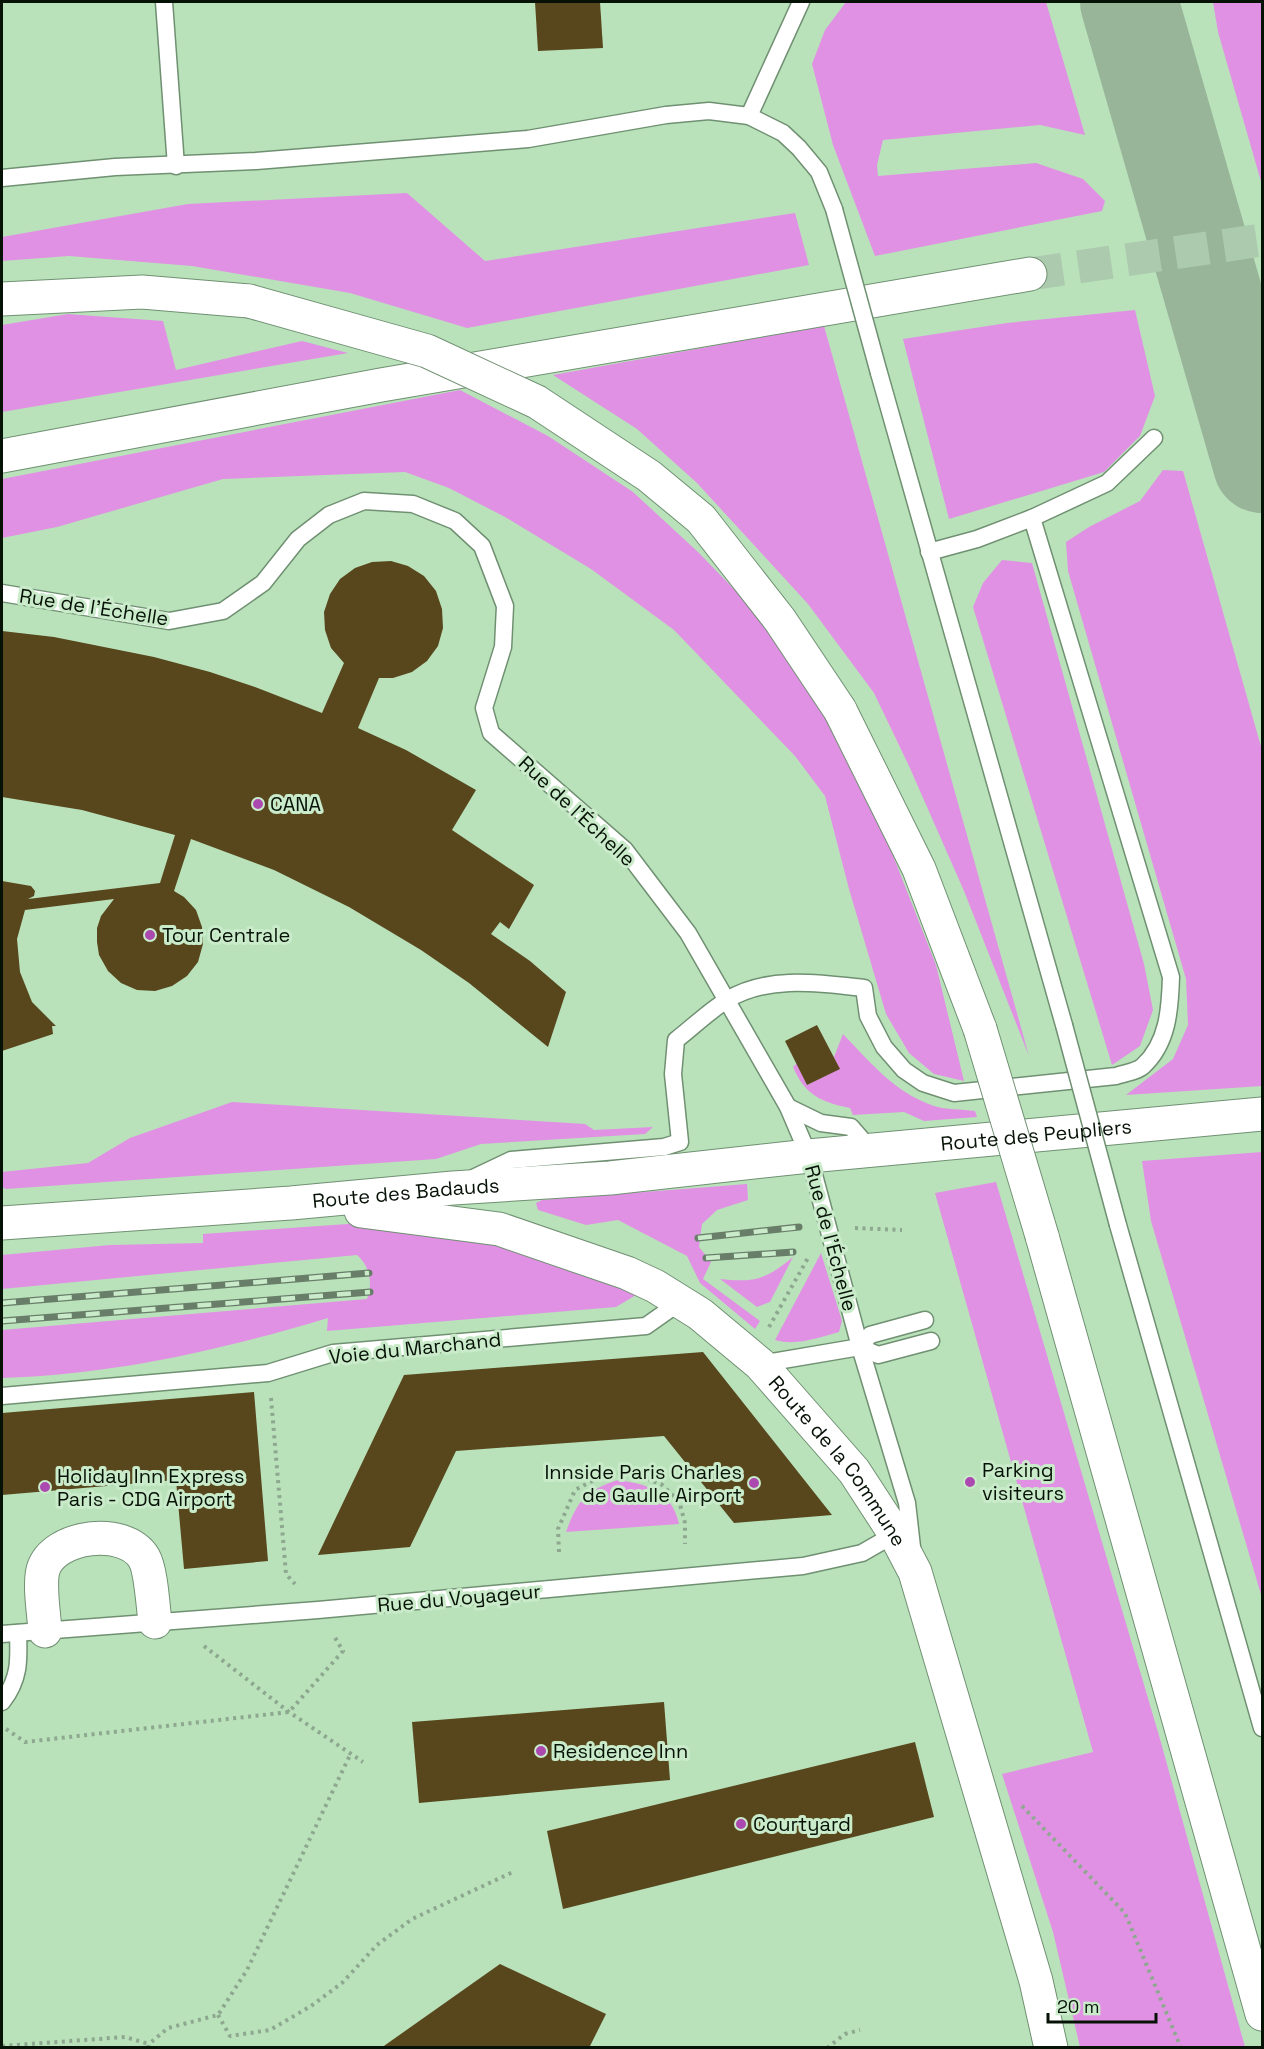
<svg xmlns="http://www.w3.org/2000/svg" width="1264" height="2049" viewBox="0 0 1264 2049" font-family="'Space Grotesk',sans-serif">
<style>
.built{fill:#b9e2bb}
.green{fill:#e191e3}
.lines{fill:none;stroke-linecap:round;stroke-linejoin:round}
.taxiway{stroke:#98b499;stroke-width:98}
.building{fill:#58461d}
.primary-tunnel{stroke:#accaad;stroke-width:33;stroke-dasharray:33 16;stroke-linecap:butt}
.service-casing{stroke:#709072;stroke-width:19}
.minor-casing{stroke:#709072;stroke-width:35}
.secondary-casing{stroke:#709072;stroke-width:35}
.primary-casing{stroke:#709072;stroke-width:35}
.path{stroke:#8da88e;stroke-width:4;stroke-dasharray:3 4.5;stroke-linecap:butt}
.service{stroke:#fff;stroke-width:16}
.minor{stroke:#fff;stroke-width:33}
.secondary{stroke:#fff;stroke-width:33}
.primary{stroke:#fff;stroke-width:33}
.rail-casing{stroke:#687e68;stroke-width:7}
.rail{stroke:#c9ebca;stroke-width:4.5;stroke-dasharray:14;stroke-linecap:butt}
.service-bridge-casing{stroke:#709072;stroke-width:19;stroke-linecap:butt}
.secondary-bridge-casing{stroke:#709072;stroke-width:35;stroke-linecap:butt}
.service-bridge{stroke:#fff;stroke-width:16}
.secondary-bridge{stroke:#fff;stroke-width:33}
.poi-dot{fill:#ac49b0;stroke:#c9ebca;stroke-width:2}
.labels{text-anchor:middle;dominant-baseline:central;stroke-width:6;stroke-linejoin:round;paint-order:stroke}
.street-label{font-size:20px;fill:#071207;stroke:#c9ebca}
.poi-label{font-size:20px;fill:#071207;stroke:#c9ebca;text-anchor:start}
</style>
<rect width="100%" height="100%" fill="#c9ebca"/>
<polygon class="built" points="2,2 1262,2 1262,2047 2,2048"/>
<g class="green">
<polygon points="846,2 1046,2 1085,135 1040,125 883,140 877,165 878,176 1036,163 1083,179 1105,201 1102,211 875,256 833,145 812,64 825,30"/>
<polygon points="1213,2 1262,2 1262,185 1218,32"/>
<polygon points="407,193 485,261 795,213 809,265 467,328 350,293 192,266 69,256 2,261 2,237 188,204"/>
<polygon points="1135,310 1155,396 1140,436 1104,472 949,519 903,339 1007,323"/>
<polygon points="68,314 163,321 176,370 302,341 348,353 2,412 2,325"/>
<polygon points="824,326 1029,1056 964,891 909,766 874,693 808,604 697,483 637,429 553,375"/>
<polygon points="460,390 548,436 633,492 698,552 761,617 811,692 851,762 879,820 936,965 964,1081 934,1074 909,1053 886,1014 849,889 825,796 795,756 674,630 591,569 505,517 449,488 405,472 223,479 57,527 2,538 2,479"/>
<polygon points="1163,470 1183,471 1262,750 1262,1086 1126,1095 1173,1059 1188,1025 1186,979 1068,571 1066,542 1089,527 1140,501"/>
<polygon points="1002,560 1032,563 1144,964 1153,1010 1140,1046 1112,1065 973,607 983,583"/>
<path d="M843 1034C871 1063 894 1092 934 1106 946 1110 962 1109 975 1111L977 1117 924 1121 904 1112 853 1115 850 1108C821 1102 805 1095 793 1067L797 1063 807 1085 839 1069 834 1057Z"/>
<polygon points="232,1102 585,1124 594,1130 653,1127 645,1134 481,1144 436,1159 6,1189 2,1187 2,1172 88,1163 130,1138"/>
<polygon points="1262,1152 1262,1598 1151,1221 1142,1161"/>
<polygon points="996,1182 1160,1739 1245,2047 1080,2047 1053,1932 1002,1774 1093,1752 935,1193"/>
<polygon points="747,1184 748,1200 717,1210 702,1224 699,1247 711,1262 703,1279 760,1321 755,1329 700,1283 687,1256 618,1220 586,1225 538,1210 536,1203 542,1200"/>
<path d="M362 1223 503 1245 554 1260 636 1295 616 1307 327 1331 328 1318C222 1350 112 1375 2 1378V1330L367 1299C373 1284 370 1266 357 1255L2 1289V1255L110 1245 203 1243V1234Z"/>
<path d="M821 1253 842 1321 839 1332C817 1338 797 1346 775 1340Z"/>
<path d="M793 1257 770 1302 757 1307 720 1279C754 1283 767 1279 793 1257Z"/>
<path d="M618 1480C650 1485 671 1491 679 1524L566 1532C577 1501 586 1490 618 1480Z"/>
</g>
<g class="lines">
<polyline class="taxiway" points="1129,2 1262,464"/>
</g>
<g class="building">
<polygon points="535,2 600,2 603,48 538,51"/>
<polygon points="391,561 408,566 424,576 436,591 442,609 443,628 438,646 427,661 412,672 393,678 379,678 358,728 406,750 476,790 452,830 534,885 509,929 500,922 491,934 530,961 566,992 548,1047 469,983 421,950 349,907 274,870 191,839 174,891 184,897 196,910 202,927 203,944 198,962 187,976 172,986 155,991 137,990 121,983 108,971 99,955 97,942 97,928 101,916 114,899 25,910 17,939 20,972 32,1002 56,1026 52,1026 53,1034 2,1051 2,881 31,886 35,891 34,896 28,899 160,883 175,835 82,810 2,797 2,631 54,637 154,657 210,672 255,687 322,713 344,663 331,648 325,630 324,612 330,594 340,579 355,568 372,562"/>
<polygon points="817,1025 840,1069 807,1085 785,1041"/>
<polygon points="703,1352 832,1515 734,1523 664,1436 456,1451 410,1547 318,1555 404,1375"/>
<polygon points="254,1392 268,1561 184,1569 176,1480 2,1495 2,1413"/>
<polygon points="664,1702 670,1780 419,1803 412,1722"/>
<polygon points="915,1742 934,1817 563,1909 547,1831"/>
<polygon points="500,1964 606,2014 589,2048 381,2048"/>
</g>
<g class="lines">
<polyline class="primary-tunnel" points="1030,274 1262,240"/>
<defs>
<g id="service">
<polyline points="164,2 176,166"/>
<polyline points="749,116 801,2"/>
<polyline points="2,178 115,167 256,161 528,139 666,115 709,111 749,116 783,133 799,148 819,172 834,209"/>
<polyline points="879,373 1064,1025"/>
<polyline points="929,552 977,539 1032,518 1107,483 1154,438"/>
<polyline points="2,593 169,621 223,611 263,583 298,539 329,515 364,501 413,504 455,521 482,546 505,606 503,647 484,708 491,733 625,850 688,933 788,1107 809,1156 860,1347 907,1503 912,1547"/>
<polyline points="788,1107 821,1123 851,1127 871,1150"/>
<path d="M473 1178 511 1160 664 1147 680 1142 673 1074 676 1040C693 1027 709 1011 727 1000 768 975 819 983 864 988L868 1016 884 1047 904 1070 923 1083 954 1093 1116 1076C1124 1073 1137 1072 1143 1066 1168 1043 1170 1009 1171 977L1032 518"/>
<polyline points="1118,1225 1262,1728"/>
<polyline points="860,1347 870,1335 925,1320"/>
<polyline points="760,1364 860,1347 878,1355 931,1341"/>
<polyline points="2,1396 268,1373 333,1353 646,1326 680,1302"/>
<polyline points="2,1634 318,1610 803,1566 862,1553 895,1534"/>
<path d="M2 1702C20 1679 19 1660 18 1633"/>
</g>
<path id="minor" d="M45 1631C44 1614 39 1586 43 1570 53 1535 125 1526 144 1558 151 1570 153 1606 155 1622"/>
<g id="secondary">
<polyline points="2,299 142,292 249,301"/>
<polyline points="840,710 919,869 980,1029"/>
<path id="s1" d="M361 1211 499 1229 627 1273 655 1286 700 1314 760 1364 854 1471 895 1534 915 1572 1036 1981 1051 2048"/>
<path id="s2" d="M2 1223 291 1203 453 1188 610 1178 809 1156 1262 1114"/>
<polyline points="1042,1236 1262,2014"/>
</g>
<polyline id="primary" points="2,456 381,385 1030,274"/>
</defs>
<use href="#service" class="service-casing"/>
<use href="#minor" class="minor-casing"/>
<use href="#secondary" class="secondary-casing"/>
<use href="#primary" class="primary-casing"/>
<g class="path">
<polyline points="855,1228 902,1230"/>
<polyline points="769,1327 808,1258"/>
<polyline points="271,1398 286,1574 295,1584"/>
<polyline points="559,1552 558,1529 575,1490 607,1473 631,1473 661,1484 679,1501 685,1523 685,1544"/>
<polyline points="204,1646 289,1712 363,1762"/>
<polyline points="6,1729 25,1742 289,1712 343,1651 334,1636"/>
<polyline points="1022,1806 1125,1913 1181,2048"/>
<polyline points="218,2015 230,2036 270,2030 311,2006 342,1983 377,1945 412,1919 513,1872"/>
<polyline points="2,2046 125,2037 149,2044"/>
<polyline points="148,2048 149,2044 168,2028 218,2015 247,1970 351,1753"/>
<polyline points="827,2048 845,2034 860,2030"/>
</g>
<use href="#service" class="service"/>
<use href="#minor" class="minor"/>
<use href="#secondary" class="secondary"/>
<use href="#primary" class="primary"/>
<defs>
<g id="rail">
<polyline points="698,1238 799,1227"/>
<polyline points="706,1258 793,1252"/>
<polyline points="2,1303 369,1273"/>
<polyline points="2,1321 370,1292"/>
</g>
</defs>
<use href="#rail" class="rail-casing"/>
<use href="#rail" class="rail"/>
<defs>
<g id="service-bridge">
<polyline points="834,209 879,373"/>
<polyline points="1064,1025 1118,1225"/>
</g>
<g id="secondary-bridge">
<polyline points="249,301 427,351 537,402 649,476 701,519 780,620 840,710"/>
<polyline points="980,1029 1042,1236"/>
</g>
</defs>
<use href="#service-bridge" class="service-bridge-casing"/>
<use href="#secondary-bridge" class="secondary-bridge-casing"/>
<use href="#service-bridge" class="service-bridge"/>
<use href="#secondary-bridge" class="secondary-bridge"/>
</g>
<g class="poi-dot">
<circle cx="258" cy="804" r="6"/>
<circle cx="150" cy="935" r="6"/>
<circle cx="970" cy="1482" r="6"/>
<circle cx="754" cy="1483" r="6"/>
<circle cx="45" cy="1487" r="6"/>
<circle cx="541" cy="1751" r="6"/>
<circle cx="741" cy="1824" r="6"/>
</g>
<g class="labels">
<g class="street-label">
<text transform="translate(94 607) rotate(9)">Rue de l'Échelle</text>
<text transform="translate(577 811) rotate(43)">Rue de l'Échelle</text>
<text stroke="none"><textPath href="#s2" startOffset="1038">Route des Peupliers</textPath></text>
<text stroke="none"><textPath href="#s2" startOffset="405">Route des Badauds</textPath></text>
<text transform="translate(831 1238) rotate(75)">Rue de l'Échelle</text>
<text transform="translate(415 1348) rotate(-6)">Voie du Marchand</text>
<text stroke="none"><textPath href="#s1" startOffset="561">Route de la Commune</textPath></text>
<text transform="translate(459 1598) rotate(-5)">Rue du Voyageur</text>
</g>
<g class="poi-label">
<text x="270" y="804">CANA</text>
<text x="162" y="935">Tour Centrale</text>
<text x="982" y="1470">Parking<tspan x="982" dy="23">visiteurs</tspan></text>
<text x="742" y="1472" text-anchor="end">Innside Paris Charles<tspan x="742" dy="23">de Gaulle Airport</tspan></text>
<text x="57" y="1476">Holiday Inn Express<tspan x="57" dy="23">Paris - CDG Airport</tspan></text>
<text x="553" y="1751">Residence Inn</text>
<text x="753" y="1824">Courtyard</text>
</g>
</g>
<rect width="1264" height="2049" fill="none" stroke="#071207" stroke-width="6"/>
<path d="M1048 2013v9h108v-9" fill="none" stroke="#071207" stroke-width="3"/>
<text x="1057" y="2013" font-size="18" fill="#071207" stroke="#c9ebca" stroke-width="4.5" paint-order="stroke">20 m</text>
</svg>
